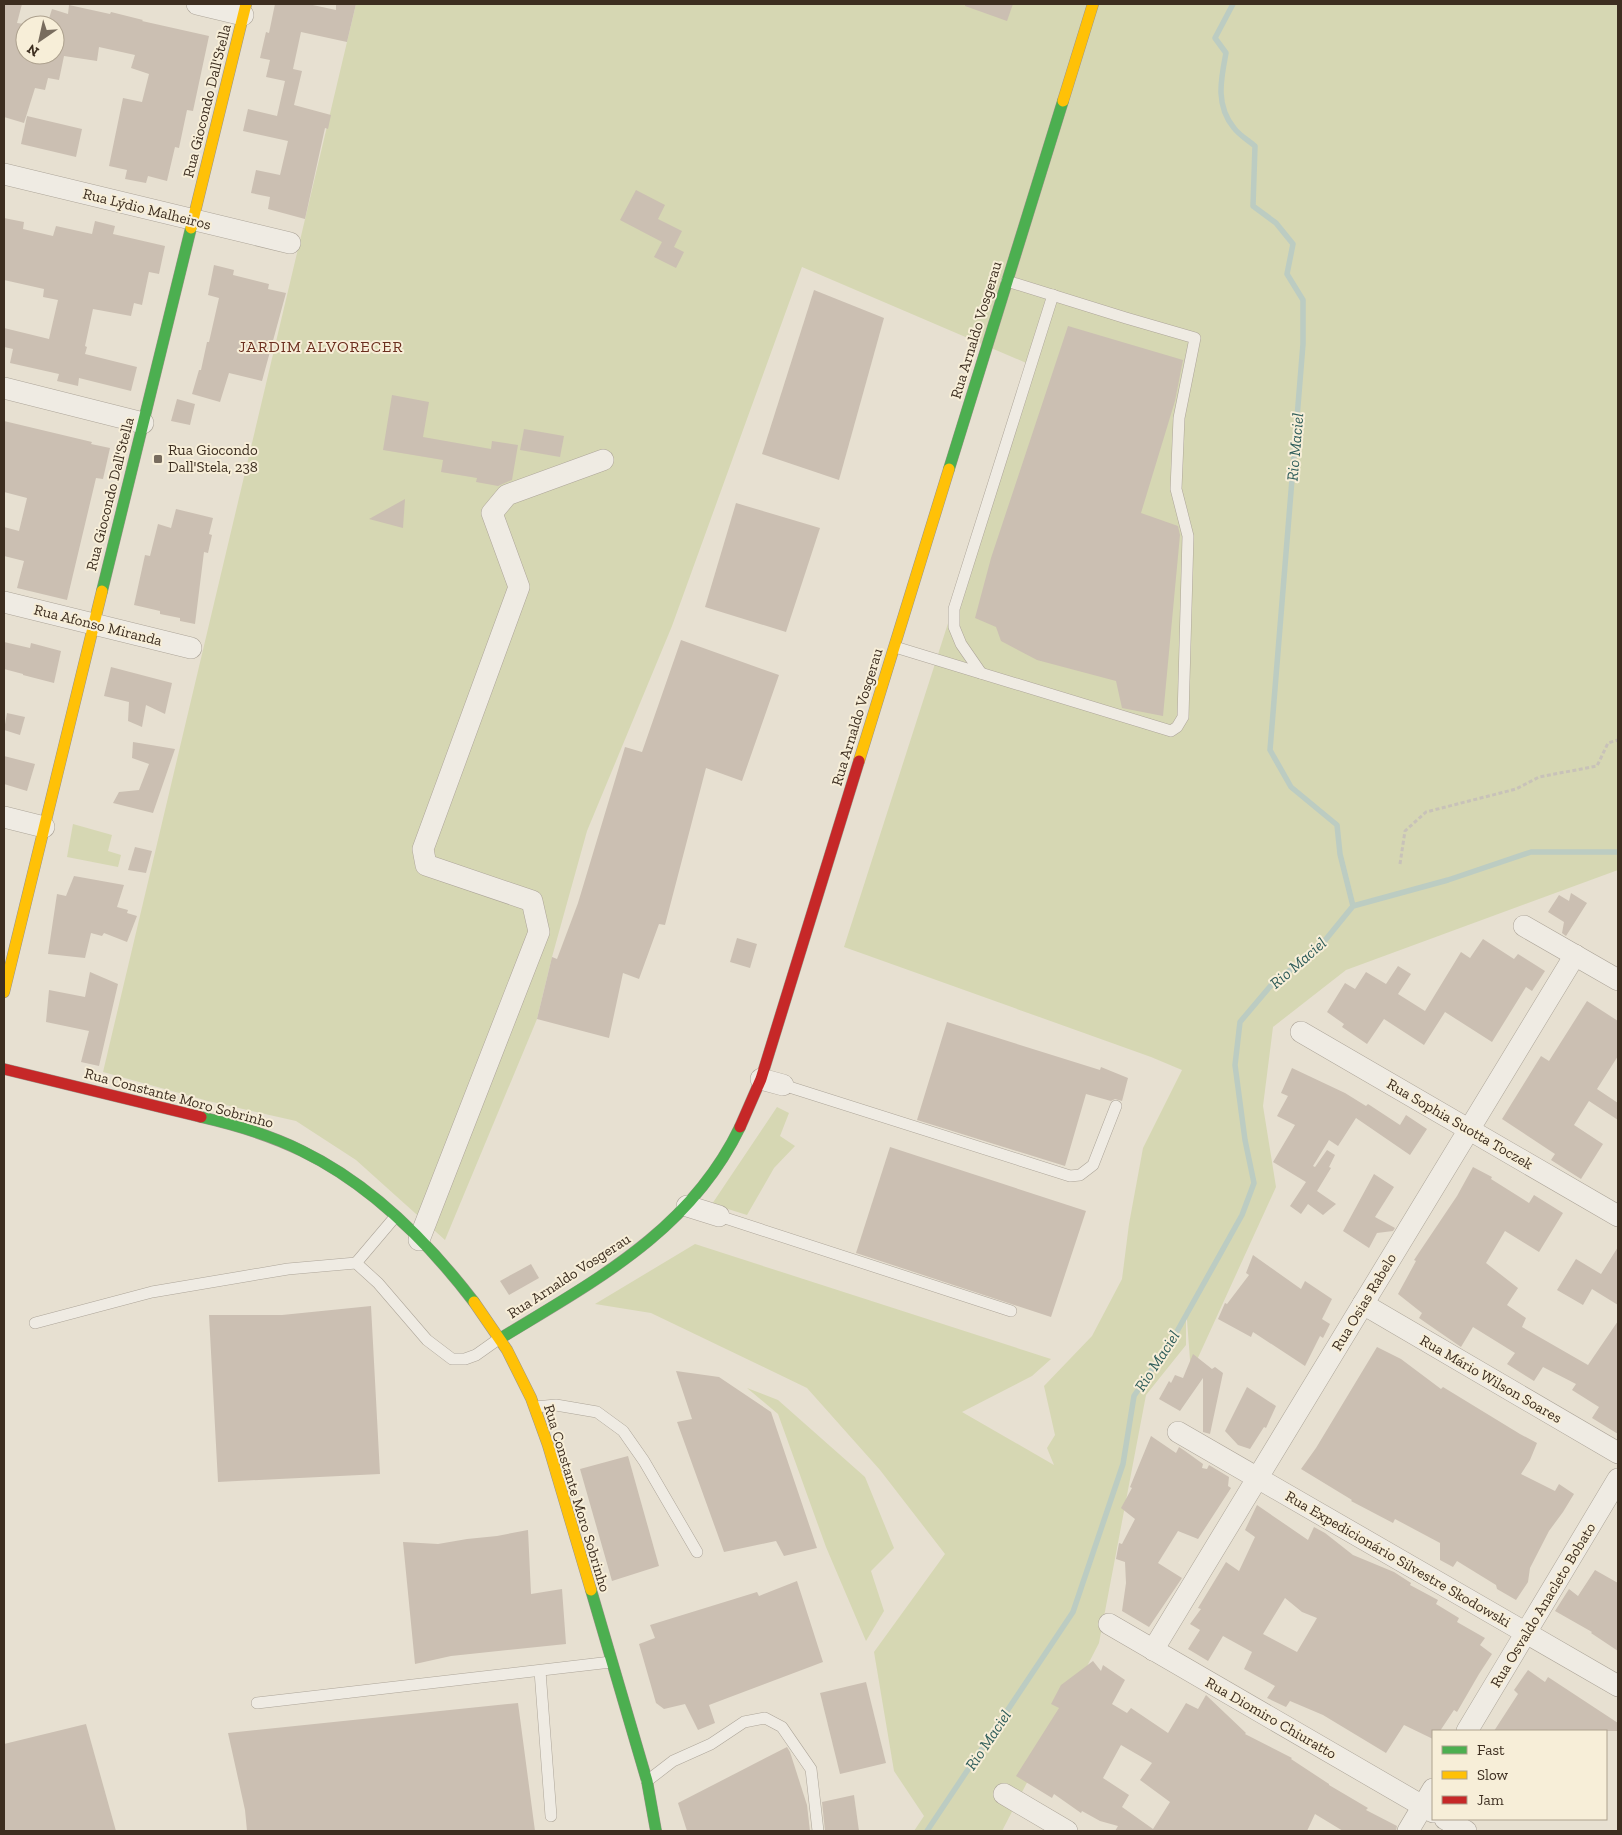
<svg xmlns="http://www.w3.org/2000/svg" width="1622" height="1835" viewBox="0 0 1622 1835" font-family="'Zilla Slab',serif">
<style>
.green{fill:#d6d7b3}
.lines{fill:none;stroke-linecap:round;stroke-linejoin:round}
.stream{stroke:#bcccc2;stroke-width:5.5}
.building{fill:#cbbfb2;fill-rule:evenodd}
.lane-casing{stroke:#ada599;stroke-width:12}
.street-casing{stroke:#ada599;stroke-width:22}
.fast-casing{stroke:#9c958a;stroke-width:12}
.slow-casing{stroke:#9c958a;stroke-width:12}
.jam-casing{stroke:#9c958a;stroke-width:12}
.path{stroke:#c8c2b9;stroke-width:3;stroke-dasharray:4 2.5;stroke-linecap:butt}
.lane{stroke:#efebe3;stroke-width:11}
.street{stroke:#efebe3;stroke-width:21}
.fast{stroke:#4caf50;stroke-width:11}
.slow{stroke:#ffc107;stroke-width:11}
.jam{stroke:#c62828;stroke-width:11}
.poi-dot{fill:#786c5e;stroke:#f7eed8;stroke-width:2}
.labels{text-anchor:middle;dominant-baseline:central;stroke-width:4;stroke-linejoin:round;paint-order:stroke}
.street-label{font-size:15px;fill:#3d2e20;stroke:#f7eed8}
.poi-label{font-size:15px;fill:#3d2e20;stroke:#f7eed8;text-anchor:start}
.neighbourhood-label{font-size:16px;letter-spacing:1px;fill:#6b2e1e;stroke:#f7eed8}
.water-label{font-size:16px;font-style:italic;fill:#2f5d5a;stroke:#f7eed8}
</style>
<rect width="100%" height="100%" fill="#e7e0d1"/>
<g class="green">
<polygon points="356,4 1618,4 1618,870 1346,970 1273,1027 1263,1106 1276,1187 1191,1373 1186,1307 1186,1345 1146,1395 1099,1643 1002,1831 914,1831 924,1816 894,1771 874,1652 945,1554 880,1470 807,1388 651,1313 595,1304 695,1244 1051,1359 1032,1376 962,1412 1054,1465 1047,1448 1055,1435 1044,1386 1092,1336 1122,1279 1129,1224 1143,1148 1182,1070 1151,1057 844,947 1031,365 802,267 672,626 587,831 552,957 537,1019 445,1240 356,1160 296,1121 208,1101 103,1072"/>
<polygon points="73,824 112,835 108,851 121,855 118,867 67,857"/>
<polygon points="777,1107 789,1113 780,1136 795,1146 774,1168 747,1215 712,1204"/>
<polygon points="747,1388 778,1400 865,1477 894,1548 871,1571 884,1611 866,1641 826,1547 778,1414"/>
</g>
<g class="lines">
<g class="stream">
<path d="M1233 4 1215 38 1226 53C1221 79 1215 105 1234 128 1239 135 1248 140 1255 146L1253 206 1276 223 1293 244 1287 274 1303 300V344L1270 750 1291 787 1337 825 1340 854 1353 906"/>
<polyline points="927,1831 1073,1612 1123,1464 1134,1396 1175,1335 1242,1215 1254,1183 1245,1140 1235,1065 1240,1022 1273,983 1318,949 1353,906 1448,880 1531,852 1618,852"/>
</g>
</g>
<g class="building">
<polygon points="4,4 22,4 17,23 25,24 25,55 60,55 55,54 55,25 47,25 52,9 68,14 69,5 110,14 111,12 143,20 142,21 209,36 193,111 187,110 179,148 175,147 167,181 148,176 146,183 125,179 127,170 109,166 123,98 142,102 149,74 131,68 135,55 99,47 97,61 64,56 59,80 48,78 45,90 35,88 24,123 4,117"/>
<polygon points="275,4 308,4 336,10 336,4 356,4 347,42 301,32 293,69 302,71 294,105 331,115 328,129 325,128 305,219 268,209 270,197 251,193 256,170 280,175 288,141 243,131 248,109 277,116 285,81 266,77 270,60 260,58 266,32 269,33"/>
<polygon points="965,4 1013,4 1007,21 965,6"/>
<polygon points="27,116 82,129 76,157 21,144"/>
<polygon points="636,190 665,205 658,219 682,231 674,247 684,252 676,268 654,257 662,242 620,220"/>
<polygon points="4,218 24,222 23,229 53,236 56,226 92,234 95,221 115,226 113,234 165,246 159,274 149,272 142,305 134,303 131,316 93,309 85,346 87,347 85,354 137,367 131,391 79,378 78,386 57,381 59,374 10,363 13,349 4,347 4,328 49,339 58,300 43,297 44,289 4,280"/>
<polygon points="214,265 234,270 233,275 269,284 268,289 286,293 262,381 229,373 220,402 192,394 199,370 201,370 207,342 209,342 219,298 208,295"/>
<polygon points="814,290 884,318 839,480 762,454"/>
<polygon points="1068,326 1183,360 1175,401 1141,513 1178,526 1180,535 1163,716 1122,708 1116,681 1037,660 1001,641 996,627 975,618 991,558"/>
<polygon points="392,395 429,402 423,437 491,449 492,441 518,445 512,480 498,486 476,482 477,478 441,472 443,460 383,450"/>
<polygon points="177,399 195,404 190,425 171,421"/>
<polygon points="4,421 92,442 91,444 110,448 103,479 96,478 67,600 17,588 24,561 4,556 4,527 19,531 27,498 4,492"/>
<polygon points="524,429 564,436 560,457 520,450"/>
<polygon points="405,499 403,528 369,519"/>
<polygon points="736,503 820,528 786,632 705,607"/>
<polygon points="176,509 213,518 209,534 212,535 208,553 204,552 195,624 180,621 180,618 160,614 160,611 134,605 145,555 150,556 158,524 171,528"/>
<polygon points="681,640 779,675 742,781 706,768 665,925 659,924 639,979 623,973 609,1038 537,1019 552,957 557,959 578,903 625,747 642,752"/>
<polygon points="4,642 30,648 31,643 61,651 54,683 23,675 23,674 4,669"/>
<polygon points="111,667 172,683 165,714 146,705 142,727 128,721 129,702 104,696"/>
<polygon points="7,713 25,717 20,735 4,730"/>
<polygon points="133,742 175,749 153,813 113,803 119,792 139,790 149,764 132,758"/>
<polygon points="4,756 35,764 27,791 4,784"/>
<polygon points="135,847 152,851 146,873 128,870"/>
<polygon points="74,876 124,885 117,907 128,910 127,913 137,916 127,942 104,933 102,936 91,933 85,958 48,954 57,894 66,896"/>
<polygon points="1571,893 1587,903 1566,936 1562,933 1564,922 1548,912 1559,895 1569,901"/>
<polygon points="737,938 757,944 750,968 730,962"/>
<polygon points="1483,939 1514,959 1518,954 1545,971 1532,991 1526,987 1492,1042 1445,1012 1424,1045 1384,1019 1367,1044 1342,1027 1344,1024 1327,1012 1345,983 1355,989 1366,972 1386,984 1398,966 1411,974 1398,994 1425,1011 1461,952 1470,958"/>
<polygon points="90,972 118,984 99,1066 81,1062 89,1031 46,1022 49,990 85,997"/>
<polygon points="1587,1001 1618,1021 1618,1056 1597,1089 1618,1103 1618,1120 1589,1101 1574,1125 1603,1144 1581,1179 1551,1160 1555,1154 1502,1119 1541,1056 1549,1061"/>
<polygon points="947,1022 1100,1070 1101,1067 1128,1078 1122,1101 1115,1099 1111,1101 1086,1094 1065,1166 917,1120"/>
<polygon points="1292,1068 1345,1093 1366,1106 1368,1104 1400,1125 1406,1115 1427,1129 1410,1155 1356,1118 1338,1146 1329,1140 1313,1166 1315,1167 1327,1150 1335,1155 1329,1167 1331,1168 1317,1191 1336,1204 1323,1215 1308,1204 1301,1214 1290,1206 1306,1182 1273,1162 1295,1125 1277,1116 1288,1096 1281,1093"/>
<polygon points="890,1147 1086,1211 1051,1317 856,1253"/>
<polygon points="1473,1167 1492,1177 1491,1179 1529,1203 1534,1195 1563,1213 1539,1252 1505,1231 1486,1263 1518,1288 1507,1305 1526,1318 1522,1327 1588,1365 1618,1321 1618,1434 1592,1418 1599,1407 1572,1390 1576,1384 1543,1367 1534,1381 1507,1364 1515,1353 1473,1327 1461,1347 1419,1318 1422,1313 1398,1294 1416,1261 1414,1260 1457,1196"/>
<polygon points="1374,1174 1394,1187 1375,1217 1395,1228 1393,1231 1377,1233 1369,1248 1343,1231"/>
<polygon points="1618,1247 1618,1305 1592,1289 1583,1305 1557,1290 1576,1259 1601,1274"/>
<polygon points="1253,1255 1301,1289 1305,1281 1332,1299 1322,1319 1330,1324 1323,1338 1320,1336 1305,1366 1253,1332 1251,1337 1218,1319 1225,1303 1227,1304 1249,1275 1246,1273"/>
<polygon points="531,1264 539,1278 509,1295 500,1281"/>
<polygon points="371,1306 380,1474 218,1482 209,1315 282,1315"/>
<polygon points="1377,1347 1401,1359 1441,1389 1443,1387 1520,1434 1537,1443 1530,1460 1521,1474 1555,1491 1559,1484 1574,1494 1563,1512 1549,1531 1530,1568 1528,1582 1516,1600 1497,1589 1496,1585 1457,1561 1453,1567 1440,1560 1440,1543 1395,1519 1393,1523 1351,1501 1352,1500 1301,1469 1316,1448"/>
<polygon points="1193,1354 1212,1369 1215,1367 1223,1373 1210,1434 1203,1432 1203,1378 1180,1411 1159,1399 1169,1381 1171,1383 1175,1375 1183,1378"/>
<polygon points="676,1371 719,1377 771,1412 817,1548 784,1556 776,1541 724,1552 677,1422 692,1419"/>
<polygon points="1247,1387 1276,1406 1266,1428 1264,1427 1250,1449 1238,1445 1225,1431"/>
<polygon points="1151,1436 1176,1453 1179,1447 1185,1451 1203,1464 1202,1468 1207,1469 1209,1465 1229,1477 1228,1486 1231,1488 1198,1539 1178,1531 1158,1563 1182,1578 1149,1627 1122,1611 1126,1583 1125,1562 1116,1559 1119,1543 1122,1544 1135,1519 1121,1508 1132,1488 1130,1487"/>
<polygon points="628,1456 659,1566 612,1581 580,1469"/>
<path d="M1257 1505 1308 1540 1314 1527 1325 1533 1353 1555 1394 1572 1411 1583 1410 1585 1438 1600 1436 1604 1459 1618 1457 1622 1485 1638 1480 1645 1492 1654 1479 1674 1457 1712 1454 1710 1440 1731H1433V1739L1404 1725 1386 1753 1323 1715 1290 1701 1286 1707 1267 1698 1275 1686 1244 1669 1252 1652 1223 1636 1208 1661 1188 1649 1200 1630 1190 1624 1201 1609 1198 1608 1226 1562 1239 1571 1255 1537 1245 1530ZM1285 1598 1302 1612 1317 1618 1297 1652 1263 1634Z"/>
<polygon points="528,1530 531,1594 562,1589 566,1644 451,1656 415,1664 403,1542 438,1544 467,1539 497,1536"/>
<polygon points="1595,1570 1618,1583 1618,1651 1591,1633 1592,1632 1555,1611 1569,1589 1578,1596"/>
<polygon points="797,1581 823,1662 709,1705 715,1723 698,1730 685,1704 664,1709 656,1703 639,1644 655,1638 650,1625 757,1592 759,1596"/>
<path d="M1093 1661 1101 1671 1103 1665 1125 1680 1112 1704 1127 1713 1131 1708 1168 1733 1186 1703 1198 1709 1206 1695 1246 1733 1245 1734 1292 1758 1291 1759 1329 1784V1785L1368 1808 1366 1810 1397 1826 1396 1831H1343L1315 1814 1307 1831H1115L1118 1826 1100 1821 1082 1811 1081 1813 1054 1794 1052 1798 1016 1776 1059 1708 1051 1704 1061 1685ZM1121 1745 1152 1763 1140 1780 1170 1802 1153 1829 1122 1807 1129 1795 1103 1778Z"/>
<polygon points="1528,1670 1545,1682 1548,1677 1618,1723 1618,1731 1494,1731 1518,1694 1514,1690"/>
<polygon points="866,1682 886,1763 840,1774 820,1693"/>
<polygon points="518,1703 535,1831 247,1831 245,1810 228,1733"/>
<polygon points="86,1724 116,1831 4,1831 4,1744"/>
<polygon points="787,1747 790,1752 807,1805 810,1831 687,1831 678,1803"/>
<polygon points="854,1795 859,1831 825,1831 822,1802"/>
</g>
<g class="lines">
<defs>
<g id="lane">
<polyline points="895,647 1171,731 1177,727 1183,717 1188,536 1176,489 1179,418 1195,338 1126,318 1007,281"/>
<polyline points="981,673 961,644 954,627 954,609 1053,295"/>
<polyline points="783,1085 1070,1176 1080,1175 1093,1165 1116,1106"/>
<polyline points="719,1216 1011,1311"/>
<polyline points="356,1263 395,1217"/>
<polyline points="35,1323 152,1292 288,1269 356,1263 378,1283 427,1340 452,1359 465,1359 476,1355 500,1338"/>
<polyline points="535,1407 556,1405 597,1412 623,1431 644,1461 697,1552"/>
<polyline points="540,1671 551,1816"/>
<polyline points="257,1703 611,1662"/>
<polyline points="647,1781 673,1761 711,1744 744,1722 765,1718 782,1727 811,1769 818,1831"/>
</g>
<g id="street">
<polyline points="197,4 243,15"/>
<polyline points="4,174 290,243"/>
<polyline points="4,388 143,423"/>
<polyline points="4,602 191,648"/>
<polyline points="4,817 44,827"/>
<polyline points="1524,926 1618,980"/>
<polyline points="1301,1032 1618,1216"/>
<polyline points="761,1079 783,1085"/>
<polyline points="687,1206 719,1216"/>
<polyline points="419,1240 539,932 532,901 426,865 423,849 519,587 492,513 507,495 603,460"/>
<polyline points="1363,1304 1618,1453"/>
<polyline points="1178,1432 1618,1686"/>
<polyline points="1109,1624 1433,1812"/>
<polyline points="1153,1650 1575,955"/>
<polyline points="1467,1731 1618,1479"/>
<polyline points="1004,1794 1067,1831"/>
<polyline points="1445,1819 1466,1831"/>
<polyline points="1408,1831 1433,1789"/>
</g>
<g id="fast">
<polyline points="949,469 1063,101"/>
<polyline points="102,591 191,228"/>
<path d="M201 1117C236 1125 270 1135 302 1151 370 1184 428 1242 474 1302"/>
<path d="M501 1338C596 1280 690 1231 740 1127"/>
<polyline points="591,1590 647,1781 656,1831"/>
</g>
<g id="slow">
<polyline points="1063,101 1093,4"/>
<polyline points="191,228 246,4"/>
<polyline points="859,761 949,469"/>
<polyline points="4,992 102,591"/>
<polyline points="474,1302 507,1350 531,1398 548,1445 591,1590"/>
</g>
<g id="jam">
<polyline points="4,1069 201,1117"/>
<polyline points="740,1127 761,1079 859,761"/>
</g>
</defs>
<use href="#lane" class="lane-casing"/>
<use href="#street" class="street-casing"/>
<use href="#fast" class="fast-casing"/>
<use href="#slow" class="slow-casing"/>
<use href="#jam" class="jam-casing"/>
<polyline class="path" points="1400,864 1405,831 1426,812 1516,789 1539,777 1597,766 1608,743 1618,740"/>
<use href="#lane" class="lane"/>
<use href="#street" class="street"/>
<use href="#fast" class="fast"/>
<use href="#slow" class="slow"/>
<use href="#jam" class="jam"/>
</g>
<rect class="poi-dot" x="153" y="454" width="10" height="10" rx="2.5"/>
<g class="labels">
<g class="street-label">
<text transform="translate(207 101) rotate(-76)">Rua Giocondo Dall'Stella</text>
<text transform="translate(147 209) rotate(14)">Rua Lýdio Malheiros</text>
<text transform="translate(976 330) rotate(-73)">Rua Arnaldo Vosgerau</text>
<text transform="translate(110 494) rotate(-76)">Rua Giocondo Dall'Stella</text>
<text transform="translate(98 625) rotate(14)">Rua Afonso Miranda</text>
<text transform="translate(857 717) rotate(-73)">Rua Arnaldo Vosgerau</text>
<text transform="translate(179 1098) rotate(15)">Rua Constante Moro Sobrinho</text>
<text transform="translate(1460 1124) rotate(30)">Rua Sophia Suotta Toczek</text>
<text transform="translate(569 1276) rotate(-33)">Rua Arnaldo Vosgerau</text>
<text transform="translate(1364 1302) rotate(-59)">Rua Osias Rabelo</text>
<text transform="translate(1491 1379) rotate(30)">Rua Mário Wilson Soares</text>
<text transform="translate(577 1498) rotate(73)">Rua Constante Moro Sobrinho</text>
<text transform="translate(1398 1559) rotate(30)">Rua Expedicionário Silvestre Skodowski</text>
<text transform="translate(1543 1605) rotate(-59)">Rua Osvaldo Anacleto Bobato</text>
<text transform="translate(1271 1718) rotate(30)">Rua Diomiro Chiuratto</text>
</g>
<g class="poi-label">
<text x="168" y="450">Rua Giocondo<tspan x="168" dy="17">Dall'Stela, 238</tspan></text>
</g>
<g class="neighbourhood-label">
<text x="321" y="346">JARDIM ALVORECER</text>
</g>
<g class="water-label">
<text transform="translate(1295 447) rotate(-85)">Rio Maciel</text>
<text transform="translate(1298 963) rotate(-41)">Rio Maciel</text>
<text transform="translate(1157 1361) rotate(-57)">Rio Maciel</text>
<text transform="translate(988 1740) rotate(-56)">Rio Maciel</text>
</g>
</g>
<rect width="1622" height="1835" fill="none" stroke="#3d2e20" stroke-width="10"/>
<rect x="1432" y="1730" width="175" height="90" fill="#f7eed8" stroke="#ada18e"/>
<rect x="1442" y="1746" width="25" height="8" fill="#4caf50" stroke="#ada18e"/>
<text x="1477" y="1755" font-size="15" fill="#3d2e20">Fast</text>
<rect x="1442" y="1771" width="25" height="8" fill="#ffc107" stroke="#ada18e"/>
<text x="1477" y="1780" font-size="15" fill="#3d2e20">Slow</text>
<rect x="1442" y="1796" width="25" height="8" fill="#c62828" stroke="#ada18e"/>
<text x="1477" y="1805" font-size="15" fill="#3d2e20">Jam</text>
<g transform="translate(40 40) rotate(214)"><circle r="24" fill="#f7eed8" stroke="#ada18e"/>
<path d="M0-4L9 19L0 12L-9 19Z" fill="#786c5e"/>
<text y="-8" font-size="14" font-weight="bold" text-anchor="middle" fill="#3d2e20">N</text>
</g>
</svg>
